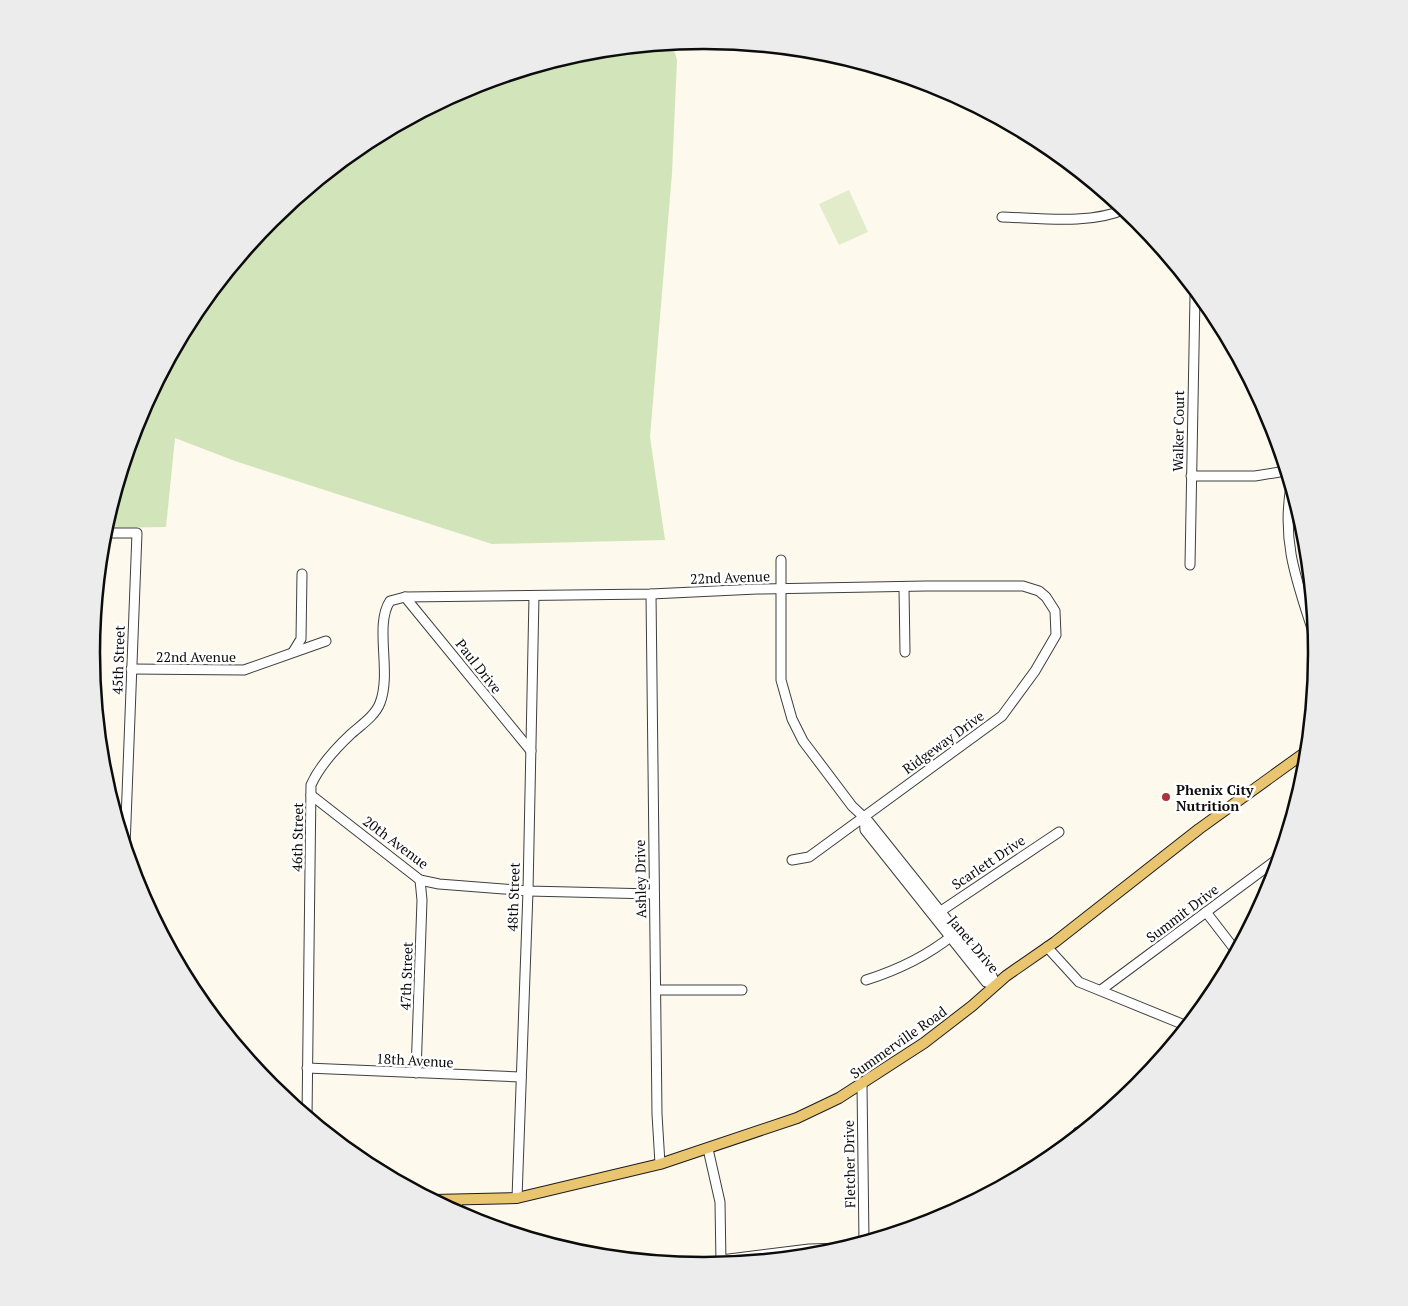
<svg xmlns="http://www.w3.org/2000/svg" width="1408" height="1306" viewBox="0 0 1408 1306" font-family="'PT Serif',serif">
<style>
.green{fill:#d2e4ba}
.pitch{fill:#e2eccb}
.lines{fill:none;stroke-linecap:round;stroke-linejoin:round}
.minor-casing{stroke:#3f3f3f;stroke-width:11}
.major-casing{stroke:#1d1d1d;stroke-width:12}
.minor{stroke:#fff;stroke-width:9}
.major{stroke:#eac570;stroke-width:10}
.poi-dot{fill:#ad3340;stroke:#fff;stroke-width:2}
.labels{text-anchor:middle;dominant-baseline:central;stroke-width:5;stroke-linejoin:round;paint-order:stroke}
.street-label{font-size:14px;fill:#0c0c0c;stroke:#fff}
.poi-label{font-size:14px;font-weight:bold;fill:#0c0c0c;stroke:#fff;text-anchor:start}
.rim{fill:none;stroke:#0c0c0c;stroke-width:2.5}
</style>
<rect width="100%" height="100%" fill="#fdf9ed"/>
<polygon class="green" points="672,43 677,60 672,173 650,437 665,540 492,544 235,461 175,438 166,527 104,528 138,418 194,312 271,219 364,143 470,87 585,52"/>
<polygon class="pitch" points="849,190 868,232 839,245 819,204"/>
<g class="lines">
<defs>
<g id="minor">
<path d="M1002 217C1039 218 1091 225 1125 209"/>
<polyline points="1191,476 1255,476 1286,471"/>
<path d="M1291 486C1281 544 1298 584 1315 638"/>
<polyline points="103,533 137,533 125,847"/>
<polyline points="781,560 781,680 792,719 803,741 852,806 869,822 992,976 996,985"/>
<polyline points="1190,565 1195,296"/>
<polyline points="904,588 905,652"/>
<polyline points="651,594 657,1114 660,1164"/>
<polyline points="405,597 531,751"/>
<polyline points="293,652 301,639 302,574"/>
<polyline points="131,669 244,670 326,641"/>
<polyline points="311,795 420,880 439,884 528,891 654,894"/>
<polyline points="864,816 865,830 986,982 996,985"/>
<polyline points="1206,912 1236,951"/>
<polyline points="938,913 1059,832"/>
<polyline points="1047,947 1079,982 1187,1026"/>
<path d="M866 980C898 970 927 956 953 935"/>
<polyline points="656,990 742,990"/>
<polyline points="1101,990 1279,858"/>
<polyline points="307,1068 521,1077"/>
<polyline points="416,1073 422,900 420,880"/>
<polyline points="862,1085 864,1242"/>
<path d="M307 1117 311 785C320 765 335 749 351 734 361 725 375 716 380 703 392 672 374 625 390 601L405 597 651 594 757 589 926 586H1023L1039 591 1046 597 1055 611 1056 635 1035 671 1002 716 809 857 792 860"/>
<polyline points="1078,1132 1081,1133"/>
<polyline points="708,1149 720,1202 721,1264"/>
<polyline points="517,1198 528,891 534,596"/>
<polyline points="457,1200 458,1213"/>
<polyline points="721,1260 809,1249 843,1248"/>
</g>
<polyline id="major" points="433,1200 517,1198 660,1164 797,1118 839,1098 924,1043 972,1006 1006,976 1055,942 1199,829 1307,751"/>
</defs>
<use href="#minor" class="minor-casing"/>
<use href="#major" class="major-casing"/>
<use href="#minor" class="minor"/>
<use href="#major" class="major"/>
</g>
<circle class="poi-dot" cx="1166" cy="797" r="5"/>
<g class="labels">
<g class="street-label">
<text transform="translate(1178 431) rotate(-89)">Walker Court</text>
<text transform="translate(730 577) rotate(-2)">22nd Avenue</text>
<text x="196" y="656">22nd Avenue</text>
<text transform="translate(118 660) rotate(-88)">45th Street</text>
<text transform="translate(479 666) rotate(52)">Paul Drive</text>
<text transform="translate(943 742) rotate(-36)">Ridgeway Drive</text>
<text transform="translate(297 837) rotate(-89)">46th Street</text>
<text transform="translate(396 842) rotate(37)">20th Avenue</text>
<text transform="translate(988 862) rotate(-34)">Scarlett Drive</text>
<text transform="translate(640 879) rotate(-91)">Ashley Drive</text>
<text transform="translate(513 897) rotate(-88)">48th Street</text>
<text transform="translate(1182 913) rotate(-37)">Summit Drive</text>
<text transform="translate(974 944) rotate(50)">Janet Drive</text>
<text transform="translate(406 976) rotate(-88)">47th Street</text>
<text transform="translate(898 1042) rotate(-35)">Summerville Road</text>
<text transform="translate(415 1060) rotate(3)">18th Avenue</text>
<text transform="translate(849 1164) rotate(-91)">Fletcher Drive</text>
</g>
<g class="poi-label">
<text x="1176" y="789">Phenix City<tspan x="1176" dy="16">Nutrition</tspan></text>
</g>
</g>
<path d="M0 0H1408V1306H0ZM100 653a604 604 0 1 1 1208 0a604 604 0 1 1-1208 0Z" fill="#ececec" fill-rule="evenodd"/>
<path class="rim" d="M100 653a604 604 0 1 1 1208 0a604 604 0 1 1-1208 0Z"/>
</svg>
